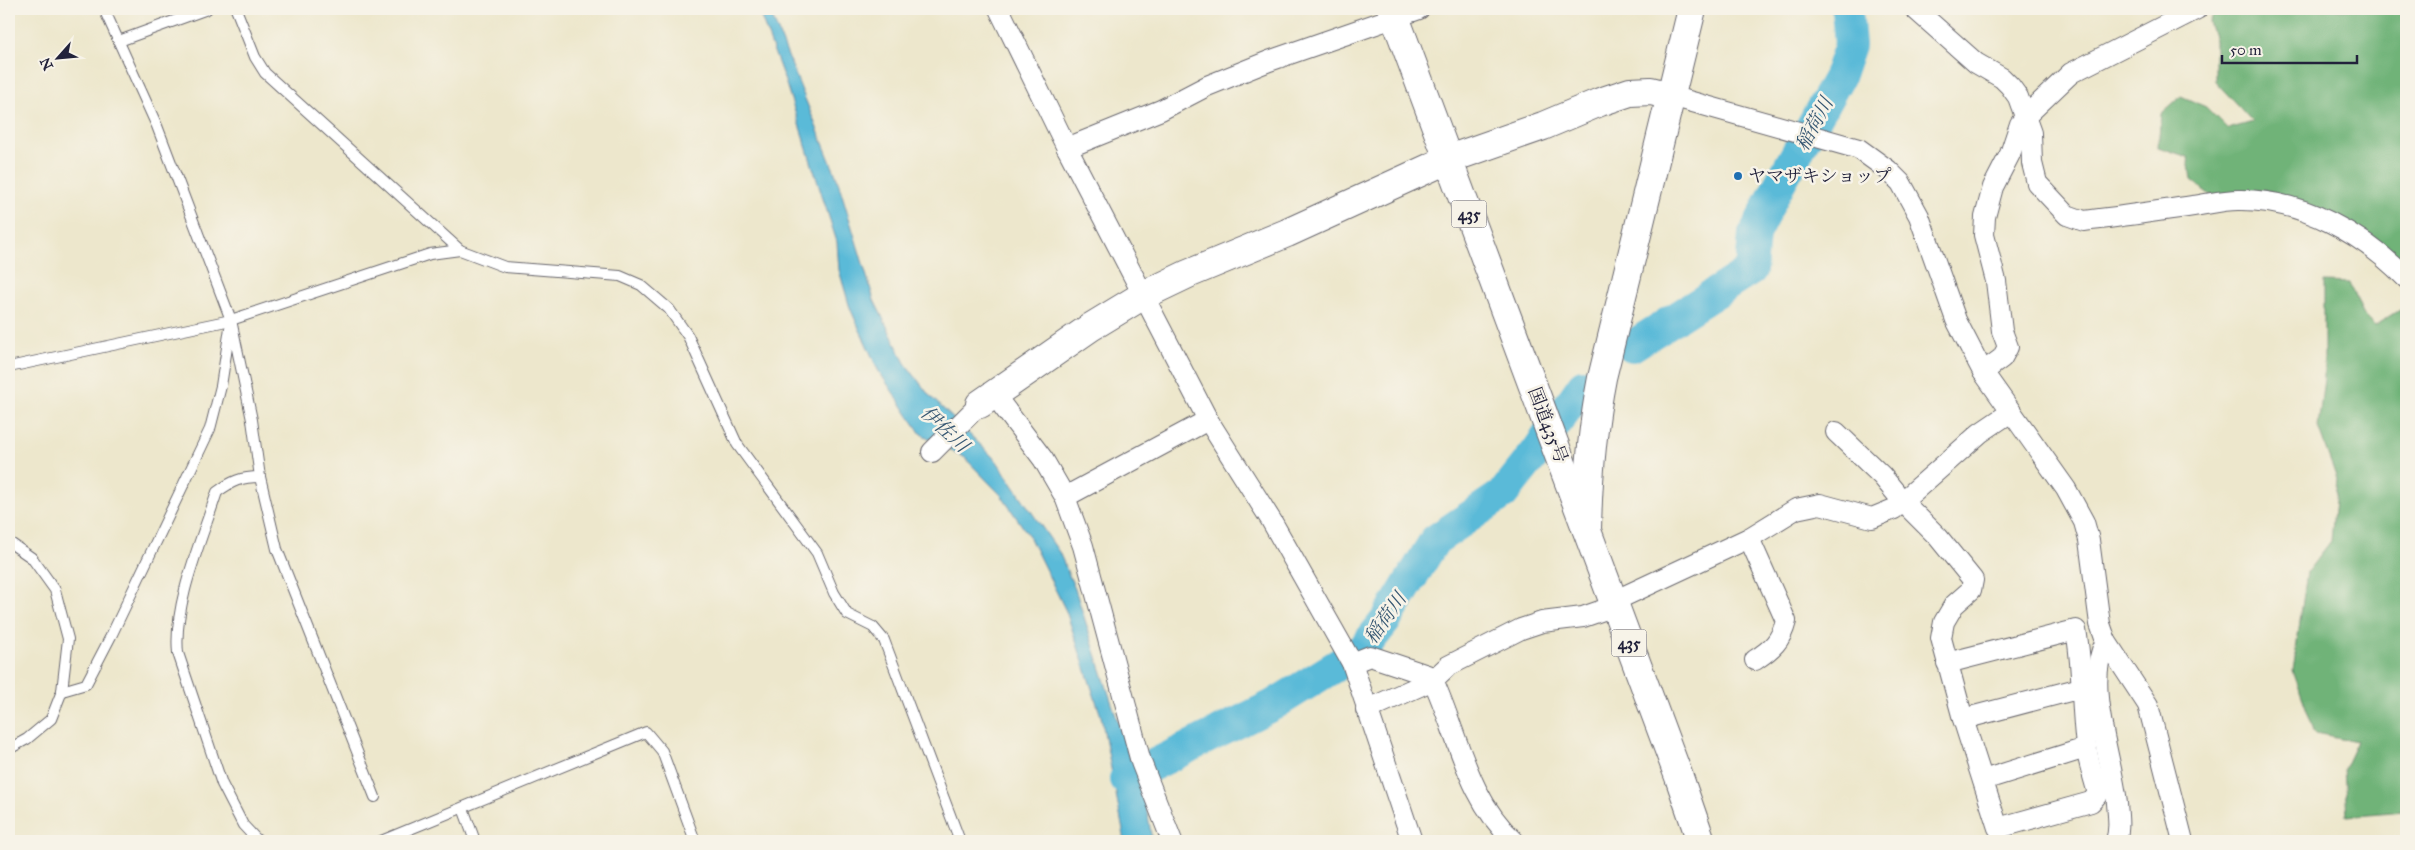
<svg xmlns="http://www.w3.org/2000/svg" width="2415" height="850" viewBox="0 0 2415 850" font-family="'IM FELL Great Primer','Noto Serif JP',serif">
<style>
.forest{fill:#70b378;stroke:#496a5a}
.water{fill:#5abad8;stroke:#3e6e8a}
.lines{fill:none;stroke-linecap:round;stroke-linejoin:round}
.river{stroke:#5abad8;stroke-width:32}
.lane-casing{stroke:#69676e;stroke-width:12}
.street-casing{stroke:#69676e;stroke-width:22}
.secondary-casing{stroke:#69676e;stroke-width:30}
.highway-casing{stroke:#69676e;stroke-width:30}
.lane{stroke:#fff;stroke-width:10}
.street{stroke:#fff;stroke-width:20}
.secondary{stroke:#fff;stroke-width:28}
.highway{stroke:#fff;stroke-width:28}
.poi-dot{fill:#1f6fb2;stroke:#f7f3e8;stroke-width:2}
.labels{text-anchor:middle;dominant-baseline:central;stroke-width:5;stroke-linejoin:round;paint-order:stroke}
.shield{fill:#f7f3e8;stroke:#62616f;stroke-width:1}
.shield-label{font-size:16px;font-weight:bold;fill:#22223b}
.poi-label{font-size:18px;fill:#22223b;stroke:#f7f3e8;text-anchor:start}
.street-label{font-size:18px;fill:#22223b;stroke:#f7f3e8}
.water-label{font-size:19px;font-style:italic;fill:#365772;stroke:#f7f3e8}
</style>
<rect width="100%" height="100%" fill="#f7f3e8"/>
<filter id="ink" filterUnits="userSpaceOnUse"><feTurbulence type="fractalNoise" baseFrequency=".02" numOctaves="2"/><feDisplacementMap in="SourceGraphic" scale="10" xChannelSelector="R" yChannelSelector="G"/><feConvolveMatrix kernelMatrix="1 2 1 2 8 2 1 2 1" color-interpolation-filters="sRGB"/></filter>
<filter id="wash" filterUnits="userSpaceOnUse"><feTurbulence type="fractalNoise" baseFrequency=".0096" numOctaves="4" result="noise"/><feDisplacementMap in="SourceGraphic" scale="20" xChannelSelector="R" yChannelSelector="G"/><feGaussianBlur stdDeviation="1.12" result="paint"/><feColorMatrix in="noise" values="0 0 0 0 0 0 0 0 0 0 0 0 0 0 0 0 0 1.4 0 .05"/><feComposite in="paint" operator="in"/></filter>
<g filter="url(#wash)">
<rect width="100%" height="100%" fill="#ede7cc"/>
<g class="forest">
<polygon points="2215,9 2406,9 2406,274 2332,217 2210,195 2191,180 2188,157 2158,147 2161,114 2181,96 2206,107 2228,129 2253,122 2215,81 2215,40 2209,22"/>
<polygon points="2324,282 2350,283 2363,314 2375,326 2406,306 2406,827 2403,811 2347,816 2344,769 2357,741 2315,733 2293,671 2307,572 2331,541 2337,479 2318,427 2324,379"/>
</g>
<polygon class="water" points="758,9 769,9 837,178 874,300 905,363 929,395 996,460 1059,552 1075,589 1148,815 1152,841 1125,841 1101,716 1066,611 1029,536 1001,495 964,457 921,434 878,370 850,308 839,270 837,242 786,84"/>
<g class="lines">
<g class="river">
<polyline points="1632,346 1751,270 1754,234 1780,183 1839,77 1850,45 1847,9"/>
<polyline points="1125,779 1273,705 1363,649 1386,620 1435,540 1503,494 1537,451 1583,385"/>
</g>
</g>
</g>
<g filter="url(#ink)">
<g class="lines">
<defs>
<g id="lane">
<path d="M104 9 157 126 231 320 252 420 260 477C241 477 232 481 217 492 202 539 173 604 178 653L222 784 243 825 258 841"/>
<polyline points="119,41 207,9"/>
<polyline points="460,250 505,267 620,276 641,285 669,309 688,336 737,444 817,553 834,593 847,614 873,627 884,640 960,841"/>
<polyline points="9,367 231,320 430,254 460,250 265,73 255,57 236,9"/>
<polyline points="260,477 277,549 375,797"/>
<polyline points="9,542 32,558 55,590 68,639 62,691 51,719 27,739 9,749"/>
<polyline points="62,691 86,684 112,634 210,429 221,386 230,328"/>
<polyline points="463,808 475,841"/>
<polyline points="381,841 646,732 662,751 695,841"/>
</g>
<g id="street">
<polyline points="999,9 1067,148 1208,420 1271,520 1352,663 1412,841"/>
<path d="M1915 9 1976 63 2002 78 2010 86 2018 97 2031 133 2032 163 2037 183 2067 215 2084 221C2120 217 2157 211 2193 206 2208 204 2223 200 2238 200 2302 199 2363 234 2406 278"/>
<polyline points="1671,96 1859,149 1888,170 1901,183 1919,216 1956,320 1983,372 2066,489 2084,522 2089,540 2100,624 2106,641 2148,705 2183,841"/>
<polyline points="1067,148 1161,110 1207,86 1269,61 1419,9"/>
<polyline points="1983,372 2002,358 2008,347 2002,331 1996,281 1984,235 1985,217 1993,187 2010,154 2020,124 2026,116 2071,73 2197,9"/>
<polyline points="993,393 1043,459 1065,497 1083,546 1141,762 1172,841"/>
<path d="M1836 432 1882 476 1904 503 1938 537 1973 580 1971 590 1954 605 1944 622 1941 638 1963 719 1998 828 2091 802 2098 794C2094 778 2088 762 2086 745 2081 707 2083 668 2076 630L1947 663"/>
<polyline points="932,452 980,404"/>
<polyline points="1065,497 1208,420"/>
<path d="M1749 538 1786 621C1781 641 1772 649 1755 660"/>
<path d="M2106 641C2083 684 2112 756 2117 803 2118 817 2120 828 2116 841"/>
<path d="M1352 663 1370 656 1427 675 1433 680C1458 735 1468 799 1514 841"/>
<polyline points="1366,710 1433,680 1448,666 1521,629 1542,622 1583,617 1603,610 1614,601 1749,538 1796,509 1820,504 1872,518 1894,509 1980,433 2011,412"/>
<polyline points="1963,719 2081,688"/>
<polyline points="1983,780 2086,748"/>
</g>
<g id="secondary">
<polyline points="980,404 1091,327 1142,296 1188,274 1287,233 1449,159 1543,126 1600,102 1630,92 1651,91 1671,96"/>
<path d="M1587 530C1588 478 1592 429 1602 378L1692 9"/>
</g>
<polyline id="highway" points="1392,9 1679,777 1701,841"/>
</defs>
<use href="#lane" class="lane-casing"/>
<use href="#street" class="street-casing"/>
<use href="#secondary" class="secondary-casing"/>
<use href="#highway" class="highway-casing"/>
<use href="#lane" class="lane"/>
<use href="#street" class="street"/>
<use href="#secondary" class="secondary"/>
<use href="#highway" class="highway"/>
</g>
</g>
<circle class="poi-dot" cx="1738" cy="176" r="5"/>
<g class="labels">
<g class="shield">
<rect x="1451.5" y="200.5" width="35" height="27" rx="4"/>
<rect x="1611.5" y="629.5" width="35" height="27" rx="4"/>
</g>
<g class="shield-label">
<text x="1469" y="214">435</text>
<text x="1629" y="643">435</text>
</g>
<g class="poi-label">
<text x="1748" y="176">ヤマザキショップ</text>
</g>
<g class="street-label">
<text transform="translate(1548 425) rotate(69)">国道435号</text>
</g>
<g class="water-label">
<text transform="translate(1814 124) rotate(-62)">稲荷川</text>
<text transform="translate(945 429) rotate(43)">伊佐川</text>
<text transform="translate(1385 618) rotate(-55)">稲荷川</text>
</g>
</g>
<rect width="2415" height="850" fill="none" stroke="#f7f3e8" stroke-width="30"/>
<g transform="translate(58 58) rotate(243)" stroke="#f7f3e8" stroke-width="4" paint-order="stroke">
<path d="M0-4L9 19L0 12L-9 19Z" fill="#22223b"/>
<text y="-8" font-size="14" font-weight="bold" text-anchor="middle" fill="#22223b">N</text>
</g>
<path d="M2222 55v8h135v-8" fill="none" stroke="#22223b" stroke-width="2.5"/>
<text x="2230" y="55" font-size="15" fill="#22223b" stroke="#f7f3e8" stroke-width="4" paint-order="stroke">50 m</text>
</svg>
